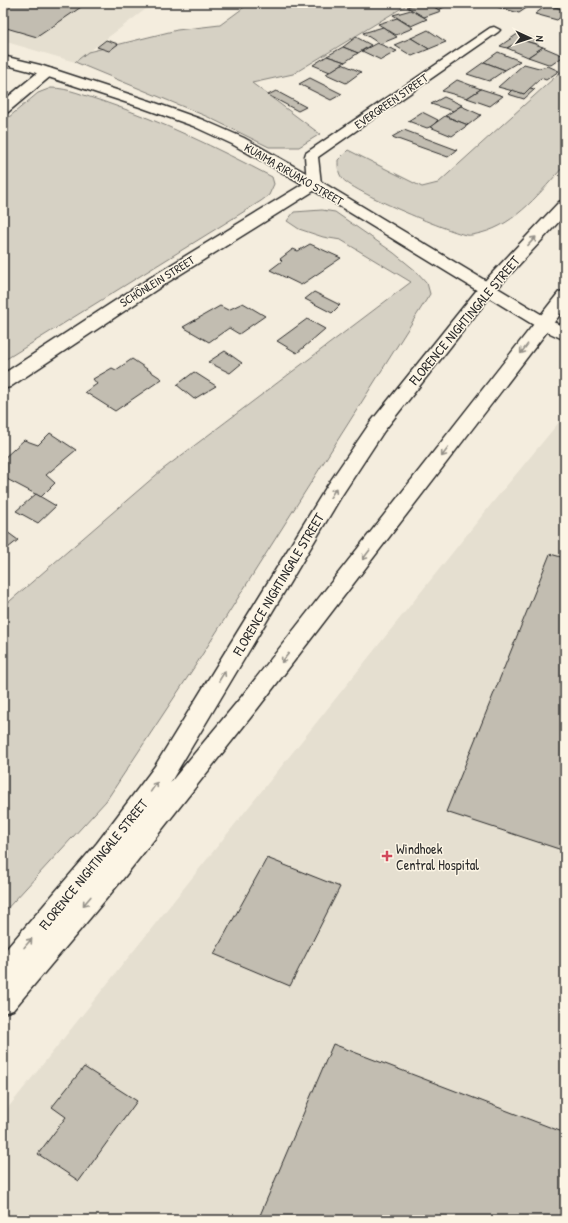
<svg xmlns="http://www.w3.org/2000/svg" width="568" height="1223" viewBox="0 0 568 1223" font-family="'Patrick Hand',sans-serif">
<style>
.built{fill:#e5dfd0}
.green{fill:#d6d1c4;stroke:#807e78}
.building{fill:#c2bdb1;stroke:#2b2b2b}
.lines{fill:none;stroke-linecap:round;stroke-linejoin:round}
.service-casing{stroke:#2b2b2b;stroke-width:3}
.minor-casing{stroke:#2b2b2b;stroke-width:3}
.tertiary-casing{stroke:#2b2b2b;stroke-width:3}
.secondary-casing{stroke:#2b2b2b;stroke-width:3}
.service{fill:#fcf5e5;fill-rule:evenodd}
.minor{fill:#fcf5e5;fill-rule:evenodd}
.tertiary{fill:#fcf5e5;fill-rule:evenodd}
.secondary{fill:#fcf5e5;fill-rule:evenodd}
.oneway{stroke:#949088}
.poi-dot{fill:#d1495b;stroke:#fcf5e5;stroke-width:1.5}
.labels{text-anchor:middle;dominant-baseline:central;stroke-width:3;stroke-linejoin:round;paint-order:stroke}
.far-street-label{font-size:12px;fill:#2b2b2b;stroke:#fcf5e5}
.street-label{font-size:14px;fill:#2b2b2b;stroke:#fcf5e5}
.poi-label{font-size:14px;fill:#2b2b2b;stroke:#fcf5e5;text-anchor:start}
</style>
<rect width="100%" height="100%" fill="#f4edde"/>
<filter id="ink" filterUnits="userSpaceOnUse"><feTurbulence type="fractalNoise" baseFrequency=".025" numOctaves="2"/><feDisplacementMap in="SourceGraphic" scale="8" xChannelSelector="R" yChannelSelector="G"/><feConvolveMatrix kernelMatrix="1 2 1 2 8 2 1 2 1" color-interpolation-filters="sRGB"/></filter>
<g filter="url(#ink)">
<g class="built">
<polygon points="3,3 154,3 75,62 3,41"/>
<polygon points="565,415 565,1220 3,1220 3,1114 493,502"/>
</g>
<g class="green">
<polygon points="250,3 410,3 293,74 252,83 320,134 299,147 269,147 208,117 75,62 88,52 177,30 220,25"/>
<path d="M565 68V165C541 191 517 224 481 233 476 234 470 236 466 235 447 231 350 191 342 178 338 173 338 167 338 160L348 150 422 187 438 183Z"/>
<path d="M51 88C69 88 85 96 102 101 161 121 217 148 272 177L274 184 269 195 261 201 3 361V122L38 93Z"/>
<polygon points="322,210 335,212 394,253 416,271 427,283 430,294 195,666 106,801 3,913 3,607 162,470 411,282 341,240 323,237 299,229 287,221 294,212"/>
</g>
<g class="building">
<polygon points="3,3 87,3 37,37 3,27"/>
<polygon points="419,3 428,3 441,11 424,17 407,7"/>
<polygon points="428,3 451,3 439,10"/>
<polygon points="504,3 526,3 531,5 519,13 498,7"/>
<polygon points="549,3 565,3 565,10 547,5"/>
<polygon points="547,5 565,10 565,13 557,20 535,14"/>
<polygon points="411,10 427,19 411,26 393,15"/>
<polygon points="397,18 413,28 396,35 378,24"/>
<polygon points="383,27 397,37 380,44 363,33"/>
<polygon points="428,30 446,42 429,49 411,38"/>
<polygon points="519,33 539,41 535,44 522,40 507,48 500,46"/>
<polygon points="356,37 371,45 358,53 343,47"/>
<polygon points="411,38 429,49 412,56 394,45"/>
<polygon points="106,40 118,44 109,51 97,47"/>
<polygon points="522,40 535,44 543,47 528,57 507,48"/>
<polygon points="377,43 397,51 381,60 362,51"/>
<polygon points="343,47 358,53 345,62 327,56"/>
<polygon points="543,47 564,56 551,65 528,57"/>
<polygon points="498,52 520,61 505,70 484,62"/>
<polygon points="327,56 345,62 330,72 313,65"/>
<polygon points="484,62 505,70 489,81 467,74"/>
<polygon points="342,64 347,66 361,72 346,83 326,74"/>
<polygon points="524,64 539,68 548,66 559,71 546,80 541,78 524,94 498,87"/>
<polygon points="310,78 342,94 331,100 299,84"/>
<polygon points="457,80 481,89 467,98 442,91"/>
<polygon points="530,88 535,89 524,99 508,94 512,90 524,94"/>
<polygon points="481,89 503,96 490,106 467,98"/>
<polygon points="276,91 306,107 298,111 268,95"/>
<polygon points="444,97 462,105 453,111 431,104"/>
<polygon points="461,106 481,115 468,125 445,116"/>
<polygon points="422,112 438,120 432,126 427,128 408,121"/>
<polygon points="445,116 468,125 452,136 430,127"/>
<polygon points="404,130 457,150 448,157 392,137"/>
<polygon points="310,244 341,258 301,285 270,270 282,261 280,259 293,249 298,251"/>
<polygon points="314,292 340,305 332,313 305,299"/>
<polygon points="243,303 265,316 239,334 229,328 209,342 183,327 220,306 228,310"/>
<polygon points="307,319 325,329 297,353 277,341"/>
<polygon points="225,351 242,363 230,373 208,362"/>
<polygon points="132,359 162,379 115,411 85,392 97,384 93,379 112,368 116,370"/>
<polygon points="194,372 216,386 194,399 177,385"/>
<polygon points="50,433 76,450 46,475 55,483 41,497 3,477 3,459 24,440 38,445"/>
<polygon points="36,494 56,506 38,523 16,511"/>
<polygon points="3,529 18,540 3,552"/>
<polygon points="550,554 565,558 565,851 446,812"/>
<polygon points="267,858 340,887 290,986 214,954"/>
<polygon points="333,1044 565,1133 565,1220 258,1220"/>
<polygon points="84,1067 137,1101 79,1181 38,1154 66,1117 52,1107"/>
</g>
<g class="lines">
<defs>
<polygon id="service" points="494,27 500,30 498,32 318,157 321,184 319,187 309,187 307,184 305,156 306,153 490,28"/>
<g id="minor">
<polygon points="47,68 52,69 54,72 52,75 8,112 3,114 3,101 42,69"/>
<polygon points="314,179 320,181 322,184 320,187 168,282 10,387 3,389 3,374 156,274 308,181"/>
<polygon points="543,318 565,327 565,340 537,327 534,323 537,319"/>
</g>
<polygon id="tertiary" points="3,56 40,65 150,101 203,120 244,138 320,181 549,319 552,323 549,327 543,328 537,327 308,187 232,144 193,126 140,107 30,71 3,64"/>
<polygon id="secondary" points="565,200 565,215 492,294 384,431 342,495 170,783 242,696 559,292 565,291 565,308 258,708 122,880 13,1010 3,1013 3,953 97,843 155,766 327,486 370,423 480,286 559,202"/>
</defs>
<use href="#service" class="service-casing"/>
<use href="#minor" class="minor-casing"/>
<use href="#tertiary" class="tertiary-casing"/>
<use href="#secondary" class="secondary-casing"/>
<use href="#service" class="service"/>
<use href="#minor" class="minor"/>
<use href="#tertiary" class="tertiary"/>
<use href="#secondary" class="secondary"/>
</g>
<defs><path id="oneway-shaft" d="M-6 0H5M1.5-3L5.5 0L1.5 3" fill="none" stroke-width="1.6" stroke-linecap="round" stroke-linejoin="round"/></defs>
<g class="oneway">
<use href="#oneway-shaft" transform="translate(532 241) rotate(-47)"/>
<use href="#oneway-shaft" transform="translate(524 349) rotate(127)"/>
<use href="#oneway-shaft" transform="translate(445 452) rotate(127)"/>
<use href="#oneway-shaft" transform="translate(333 493) rotate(-58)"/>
<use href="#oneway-shaft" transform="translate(366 555) rotate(127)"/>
<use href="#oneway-shaft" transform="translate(285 658) rotate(128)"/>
<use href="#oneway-shaft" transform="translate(222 676) rotate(-59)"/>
<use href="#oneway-shaft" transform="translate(154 787) rotate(-55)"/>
<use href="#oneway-shaft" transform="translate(87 901) rotate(130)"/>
<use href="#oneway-shaft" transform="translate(28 943) rotate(-49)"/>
</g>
</g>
<path class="poi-dot" d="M385 850h4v4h4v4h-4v4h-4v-4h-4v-4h4z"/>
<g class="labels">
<g class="far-street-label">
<text transform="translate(391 101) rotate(-35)">EVERGREEN STREET</text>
<text transform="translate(294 174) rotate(30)">KUAIMA RIRUAKO STREET</text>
<text transform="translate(157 281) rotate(-32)">SCHÖNLEIN STREET</text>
</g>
<g class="street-label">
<text transform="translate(464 320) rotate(-50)">FLORENCE NIGHTINGALE STREET</text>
<text transform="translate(278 584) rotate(-59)">FLORENCE NIGHTINGALE STREET</text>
<text transform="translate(93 864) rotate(-51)">FLORENCE NIGHTINGALE STREET</text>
</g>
<g class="poi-label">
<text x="396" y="848">Windhoek<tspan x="396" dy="16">Central Hospital</tspan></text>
</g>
</g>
<rect width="568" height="1223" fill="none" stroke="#fcf5e5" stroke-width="16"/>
<rect x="8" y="8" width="552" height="1207" fill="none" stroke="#2b2b2b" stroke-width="1.5" filter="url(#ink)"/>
<g transform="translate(530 38) rotate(93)" stroke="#fcf5e5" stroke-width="3" paint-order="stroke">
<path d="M0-3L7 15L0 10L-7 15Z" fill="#2b2b2b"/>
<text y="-6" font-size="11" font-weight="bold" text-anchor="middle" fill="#2b2b2b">N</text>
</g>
</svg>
